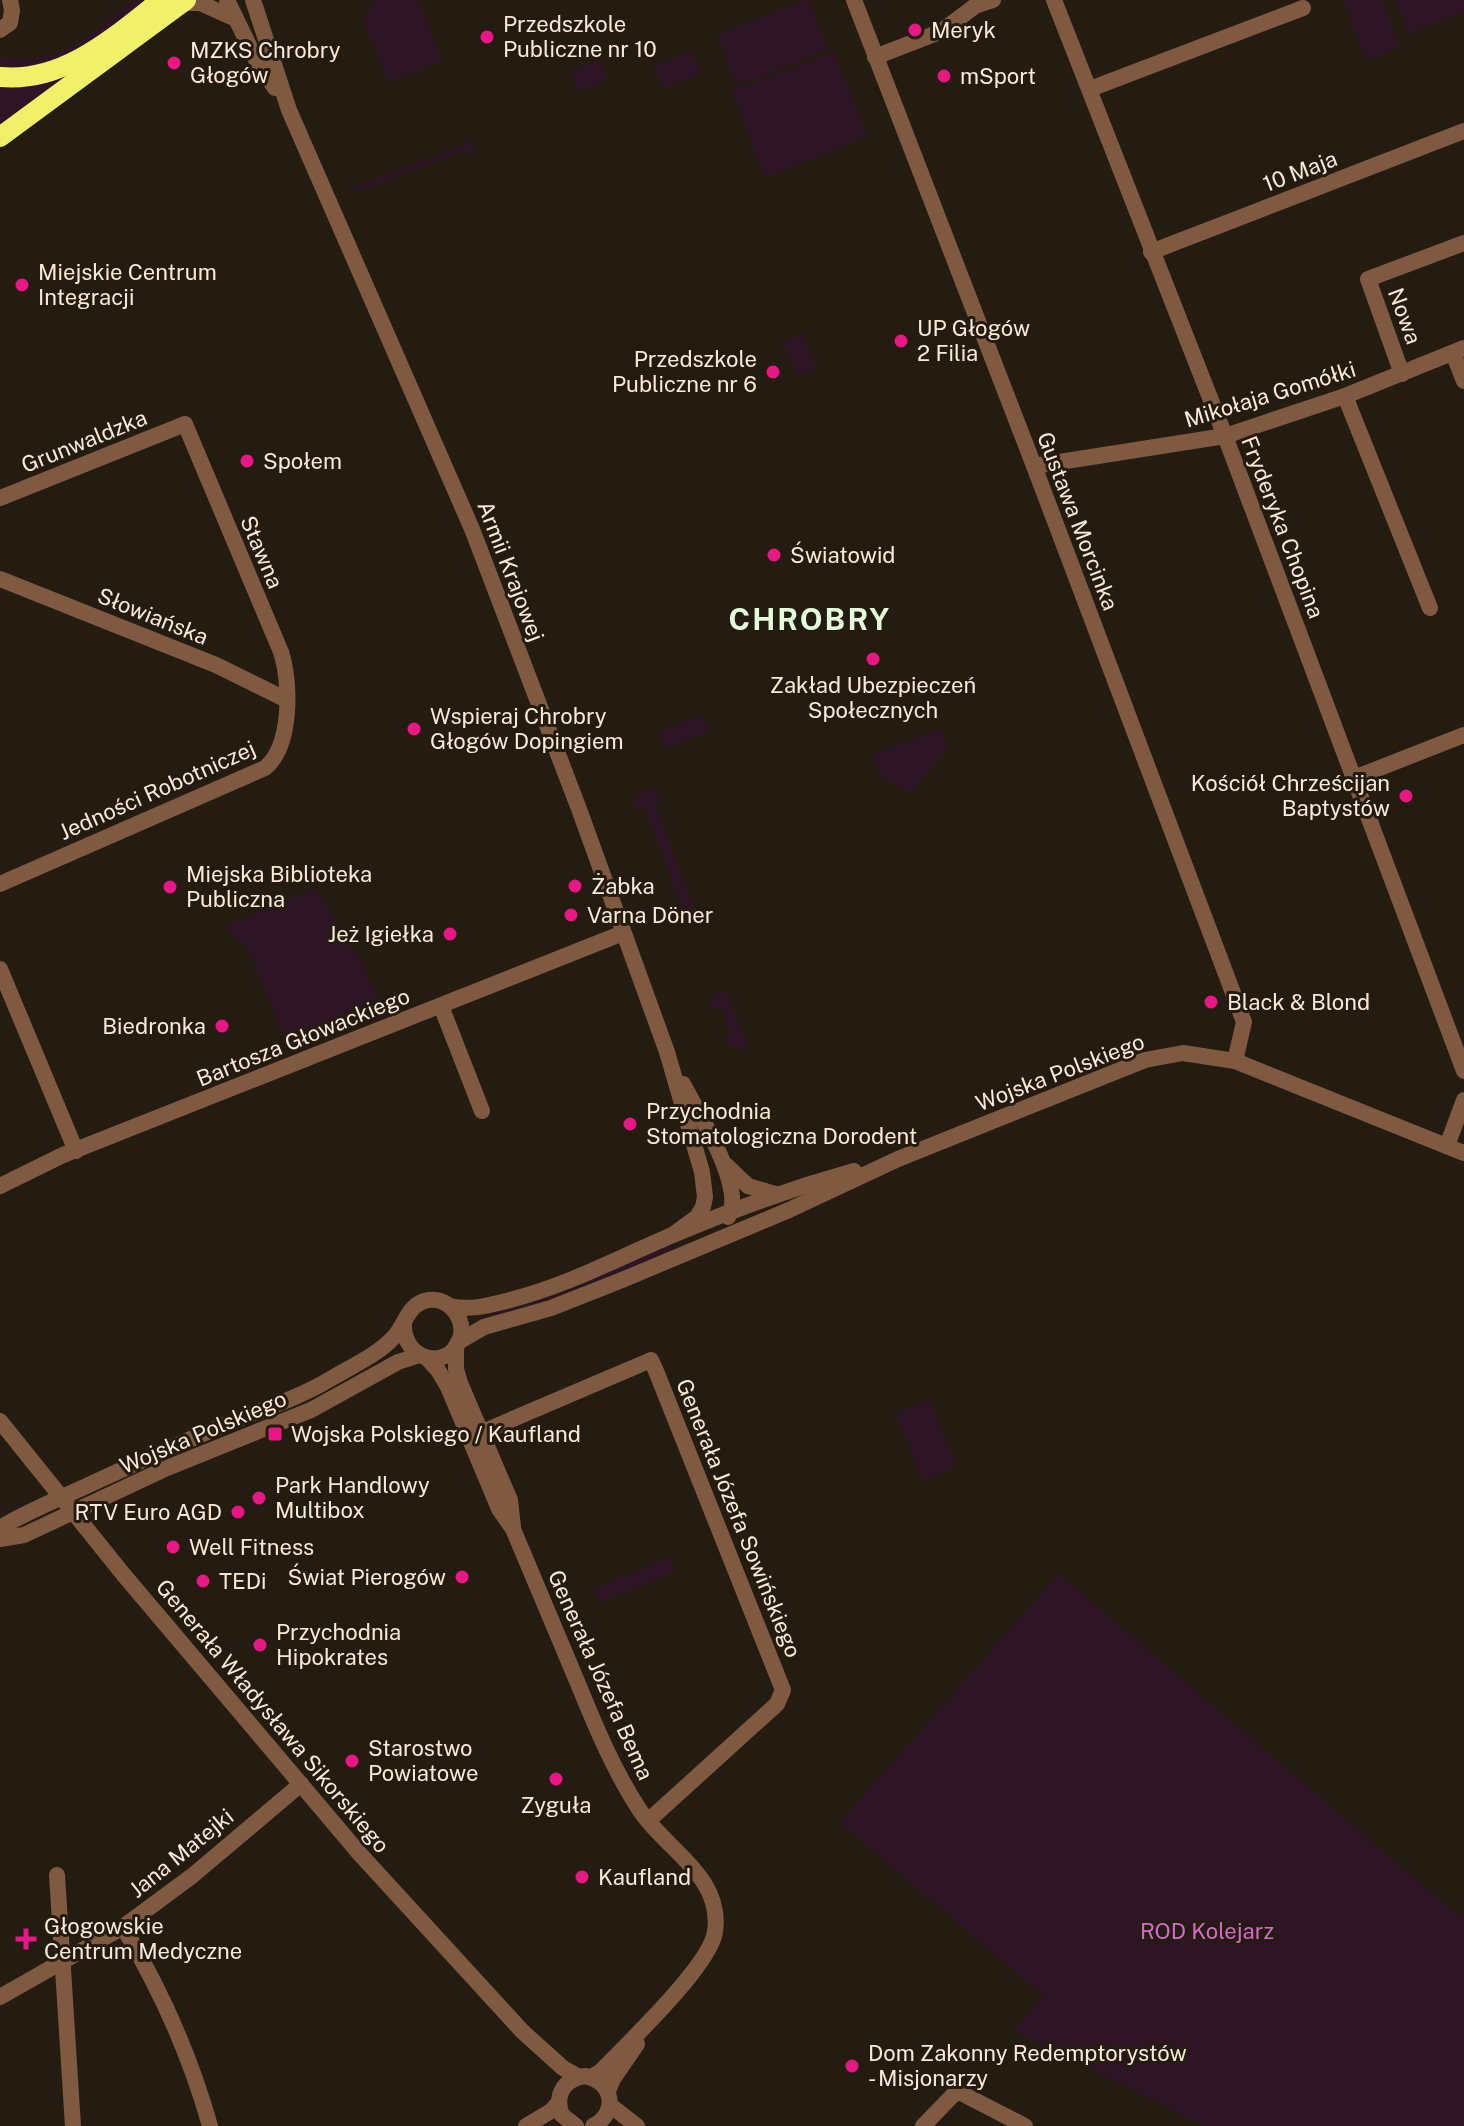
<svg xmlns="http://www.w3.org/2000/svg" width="1464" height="2126" viewBox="0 0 1464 2126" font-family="'Public Sans',sans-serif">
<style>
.green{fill:#2e1525}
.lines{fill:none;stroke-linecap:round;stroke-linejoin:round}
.minor{stroke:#7f5a41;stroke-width:16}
.tertiary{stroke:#7f5a41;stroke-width:16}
.primary{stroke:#f1f169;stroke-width:20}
.poi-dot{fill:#e91686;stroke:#241b11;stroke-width:3}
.labels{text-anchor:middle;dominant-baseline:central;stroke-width:6;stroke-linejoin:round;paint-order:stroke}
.poi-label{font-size:22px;fill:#fbe9d8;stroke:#241b11;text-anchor:start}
.street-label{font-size:22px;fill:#fbe9d8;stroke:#241b11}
.park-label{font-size:22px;fill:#d56ac8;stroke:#241b11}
.district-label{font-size:30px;font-weight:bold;letter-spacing:2px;fill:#e3fcda;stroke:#241b11}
</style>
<rect width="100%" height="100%" fill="#241b11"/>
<g class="green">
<path d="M134 0 145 3 87 47 46 67 0 69V58C10 58 21 60 32 59 71 56 105 23 134 0Z"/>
<polygon points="372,0 418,0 443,61 389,82 364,21 374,2"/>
<polygon points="806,0 809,0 828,50 737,86 717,35"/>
<polygon points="1343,0 1382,0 1400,47 1366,60"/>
<polygon points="1395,0 1464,0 1464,12 1408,34"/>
<polygon points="692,51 701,74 663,89 654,66"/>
<polygon points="834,52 868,137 765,177 732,91"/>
<polygon points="600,60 605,65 603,69 607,80 579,93 571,71"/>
<polygon points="67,76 0,127 0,85 31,85"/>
<polygon points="464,135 471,138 476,152 473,158 469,149 355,193 353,187 467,144"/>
<polygon points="802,334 817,368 798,376 783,342"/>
<polygon points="702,715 709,731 665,749 659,733"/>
<polygon points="941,729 948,748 912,792 882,779 873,755"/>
<polygon points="648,789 656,792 663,800 655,804 694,907 684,911 645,808 636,811 634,803 636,796"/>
<polygon points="316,888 360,960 387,1017 290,1049 247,947 224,927"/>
<path d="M726 991 748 1045 746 1048C736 1050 729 1047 723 1039L731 1035 721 1007 712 1010C708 999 716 993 726 991Z"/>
<polygon points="671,1244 673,1250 563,1296 495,1315 495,1312 561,1294"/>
<polygon points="930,1400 957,1467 923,1481 896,1413"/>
<polygon points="670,1557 675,1572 600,1603 594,1589"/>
<polygon points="1059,1574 1464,1921 1464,2126 1205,2126 1014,2031 1044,1996 840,1823"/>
</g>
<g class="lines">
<g class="minor">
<polyline points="854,0 1034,466 1244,1022 1235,1061"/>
<polyline points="1054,0 1225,436 1464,1071"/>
<polyline points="0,30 10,23 12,10 10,0"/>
<polyline points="875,57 942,31 975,6 993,0"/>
<polyline points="1090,89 1303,8"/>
<polyline points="1151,252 1464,131"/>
<polyline points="1453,353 1464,381"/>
<polyline points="1402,374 1368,279 1464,243"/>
<polyline points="1345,396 1430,608"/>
<polyline points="1034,466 1225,436 1345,396 1464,348"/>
<path d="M0 498 185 424 281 652C291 683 292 746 265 768L0 884"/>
<polyline points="0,579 216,665 287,700"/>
<polyline points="1354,778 1464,735"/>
<polyline points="0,969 76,1151"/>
<polyline points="441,1006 482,1111"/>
<polyline points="1447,1146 1464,1100"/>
<polyline points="0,1186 63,1155 623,933"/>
<polyline points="456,1346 456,1369 460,1383 510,1500 513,1527"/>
<path d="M427 1358 438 1370 448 1387 499 1509 513 1529C535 1581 557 1634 579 1686 597 1730 615 1773 641 1812 668 1851 723 1877 715 1932 710 1966 626 2045 600 2072L591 2077"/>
<polyline points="480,1433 651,1360 656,1371 783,1690 777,1704 648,1821"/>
<polyline points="57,1875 73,2126"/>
<path d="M123 1927C161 1990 190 2055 210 2126"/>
<polyline points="0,1997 123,1927 192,1876 301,1784"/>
<polyline points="608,2091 613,2079 637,2044"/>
<polyline points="923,2126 957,2091 1025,2126"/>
</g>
<g class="tertiary">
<polyline points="227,0 256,60 275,88"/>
<polyline points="253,0 289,110 472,529 579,809 667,1052 702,1172 705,1197 703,1207 697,1217 674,1234"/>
<polyline points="183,3 200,3 236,19"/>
<path d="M683 1084C697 1111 747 1189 728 1217"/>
<polyline points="726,1165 748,1186 775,1194"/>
<path d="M450 1306C471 1311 490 1305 510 1300 569 1285 620 1257 675 1234 734 1209 793 1188 854 1171"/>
<polyline points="458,1342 484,1327 551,1308 622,1280 789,1210 898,1159 1145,1060 1183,1053 1235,1061 1464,1153"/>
<polyline points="0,1421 123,1574 359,1853 522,2031 563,2068 579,2077"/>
<path d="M0 1528C26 1512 54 1501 82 1488 132 1465 181 1442 232 1422 266 1408 301 1397 332 1378 352 1366 377 1355 393 1338 406 1325 407 1303 429 1300 448 1298 464 1316 461 1335 453 1372 402 1363 404 1323"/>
<polyline points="0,1539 24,1535 167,1468 311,1410 398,1362 420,1355"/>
<polyline points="610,2105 637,2126"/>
<polyline points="526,2126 551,2111 559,2102"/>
<path d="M576 2126 562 2115C554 2095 564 2079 585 2076 613 2081 619 2113 593 2126"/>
</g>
<g class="primary">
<path d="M0 77C64 83 114 37 161 0"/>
<polyline points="0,137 186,0"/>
</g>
</g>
<g class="poi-dot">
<circle cx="915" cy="30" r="8"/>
<circle cx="487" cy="37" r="8"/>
<circle cx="174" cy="63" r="8"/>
<circle cx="944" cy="76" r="8"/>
<circle cx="22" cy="285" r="8"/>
<circle cx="901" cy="341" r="8"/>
<circle cx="773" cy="372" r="8"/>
<circle cx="247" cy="461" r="8"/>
<circle cx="774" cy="555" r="8"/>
<circle cx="873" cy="659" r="8"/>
<circle cx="414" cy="729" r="8"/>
<circle cx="1406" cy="796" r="8"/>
<circle cx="575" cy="886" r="8"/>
<circle cx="170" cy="887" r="8"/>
<circle cx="571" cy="915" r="8"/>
<circle cx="450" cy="934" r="8"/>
<circle cx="1211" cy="1002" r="8"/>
<circle cx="222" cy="1026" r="8"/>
<circle cx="630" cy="1124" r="8"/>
<rect x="267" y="1426" width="16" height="16" rx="4"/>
<circle cx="259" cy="1498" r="8"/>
<circle cx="238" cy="1512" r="8"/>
<circle cx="173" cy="1547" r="8"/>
<circle cx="462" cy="1577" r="8"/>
<circle cx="203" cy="1581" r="8"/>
<circle cx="260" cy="1645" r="8"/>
<circle cx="352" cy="1761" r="8"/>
<circle cx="556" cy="1779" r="8"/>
<circle cx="582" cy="1877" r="8"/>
<path d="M22 1927h8v8h8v8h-8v8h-8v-8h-8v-8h8z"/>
<circle cx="852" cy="2066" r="8"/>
</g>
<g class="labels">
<g class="poi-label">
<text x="503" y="24">Przedszkole<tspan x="503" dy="25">Publiczne nr 10</tspan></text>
<text x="931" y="30">Meryk</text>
<text x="190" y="50">MZKS Chrobry<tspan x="190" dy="25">Głogów</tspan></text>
<text x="960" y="76">mSport</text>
<text x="38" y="272">Miejskie Centrum<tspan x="38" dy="25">Integracji</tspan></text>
<text x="917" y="328">UP Głogów<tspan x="917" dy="25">2 Filia</tspan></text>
<text x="757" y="359" text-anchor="end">Przedszkole<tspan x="757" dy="25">Publiczne nr 6</tspan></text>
<text x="263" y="461">Społem</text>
<text x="790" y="555">Światowid</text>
<text x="873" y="685" text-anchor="middle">Zakład Ubezpieczeń<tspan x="873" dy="25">Społecznych</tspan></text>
<text x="430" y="716">Wspieraj Chrobry<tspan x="430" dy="25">Głogów Dopingiem</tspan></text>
<text x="1390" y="783" text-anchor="end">Kościół Chrześcijan<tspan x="1390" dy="25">Baptystów</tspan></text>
<text x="186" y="874">Miejska Biblioteka<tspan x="186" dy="25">Publiczna</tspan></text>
<text x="591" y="886">Żabka</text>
<text x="587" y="915">Varna Döner</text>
<text x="434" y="934" text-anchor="end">Jeż Igiełka</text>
<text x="1227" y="1002">Black &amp; Blond</text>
<text x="206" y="1026" text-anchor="end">Biedronka</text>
<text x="646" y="1111">Przychodnia<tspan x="646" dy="25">Stomatologiczna Dorodent</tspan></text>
<text x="291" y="1434">Wojska Polskiego / Kaufland</text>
<text x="275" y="1485">Park Handlowy<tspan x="275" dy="25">Multibox</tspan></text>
<text x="222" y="1512" text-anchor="end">RTV Euro AGD</text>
<text x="189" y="1547">Well Fitness</text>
<text x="446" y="1577" text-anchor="end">Świat Pierogów</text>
<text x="219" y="1581">TEDi</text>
<text x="276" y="1632">Przychodnia<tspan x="276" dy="25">Hipokrates</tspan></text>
<text x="368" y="1748">Starostwo<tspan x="368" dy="25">Powiatowe</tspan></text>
<text x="556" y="1805" text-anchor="middle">Zyguła</text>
<text x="598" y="1877">Kaufland</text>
<text x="44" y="1926">Głogowskie<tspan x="44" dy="25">Centrum Medyczne</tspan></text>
<text x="868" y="2053">Dom Zakonny Redemptorystów<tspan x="868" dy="25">- Misjonarzy</tspan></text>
</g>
<g class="street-label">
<text transform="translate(1300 171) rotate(-21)">10 Maja</text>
<text transform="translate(1405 316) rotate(70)">Nowa</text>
<text transform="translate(1270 394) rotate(-17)">Mikołaja Gomółki</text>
<text transform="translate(84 441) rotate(-22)">Grunwaldzka</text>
<text transform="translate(1078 521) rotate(69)">Gustawa Morcinka</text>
<text transform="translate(1283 527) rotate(69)">Fryderyka Chopina</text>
<text transform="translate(262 552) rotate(67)">Stawna</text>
<text transform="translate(511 571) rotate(69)">Armii Krajowej</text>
<text transform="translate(153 616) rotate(22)">Słowiańska</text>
<text transform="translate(157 790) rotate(-24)">Jedności Robotniczej</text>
<text transform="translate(303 1037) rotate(-22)">Bartosza Głowackiego</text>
<text transform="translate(1060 1072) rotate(-21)">Wojska Polskiego</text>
<text transform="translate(203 1432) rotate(-23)">Wojska Polskiego</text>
<text transform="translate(739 1518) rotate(68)">Generała Józefa Sowińskiego</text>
<text transform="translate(601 1675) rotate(66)">Generała Józefa Bema</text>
<text transform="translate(273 1716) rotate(50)">Generała Władysława Sikorskiego</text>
<text transform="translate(181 1853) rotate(-39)">Jana Matejki</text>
</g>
<g class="park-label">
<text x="1207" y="1931">ROD Kolejarz</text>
</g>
<g class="district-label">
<text x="810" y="619">CHROBRY</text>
</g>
</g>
</svg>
